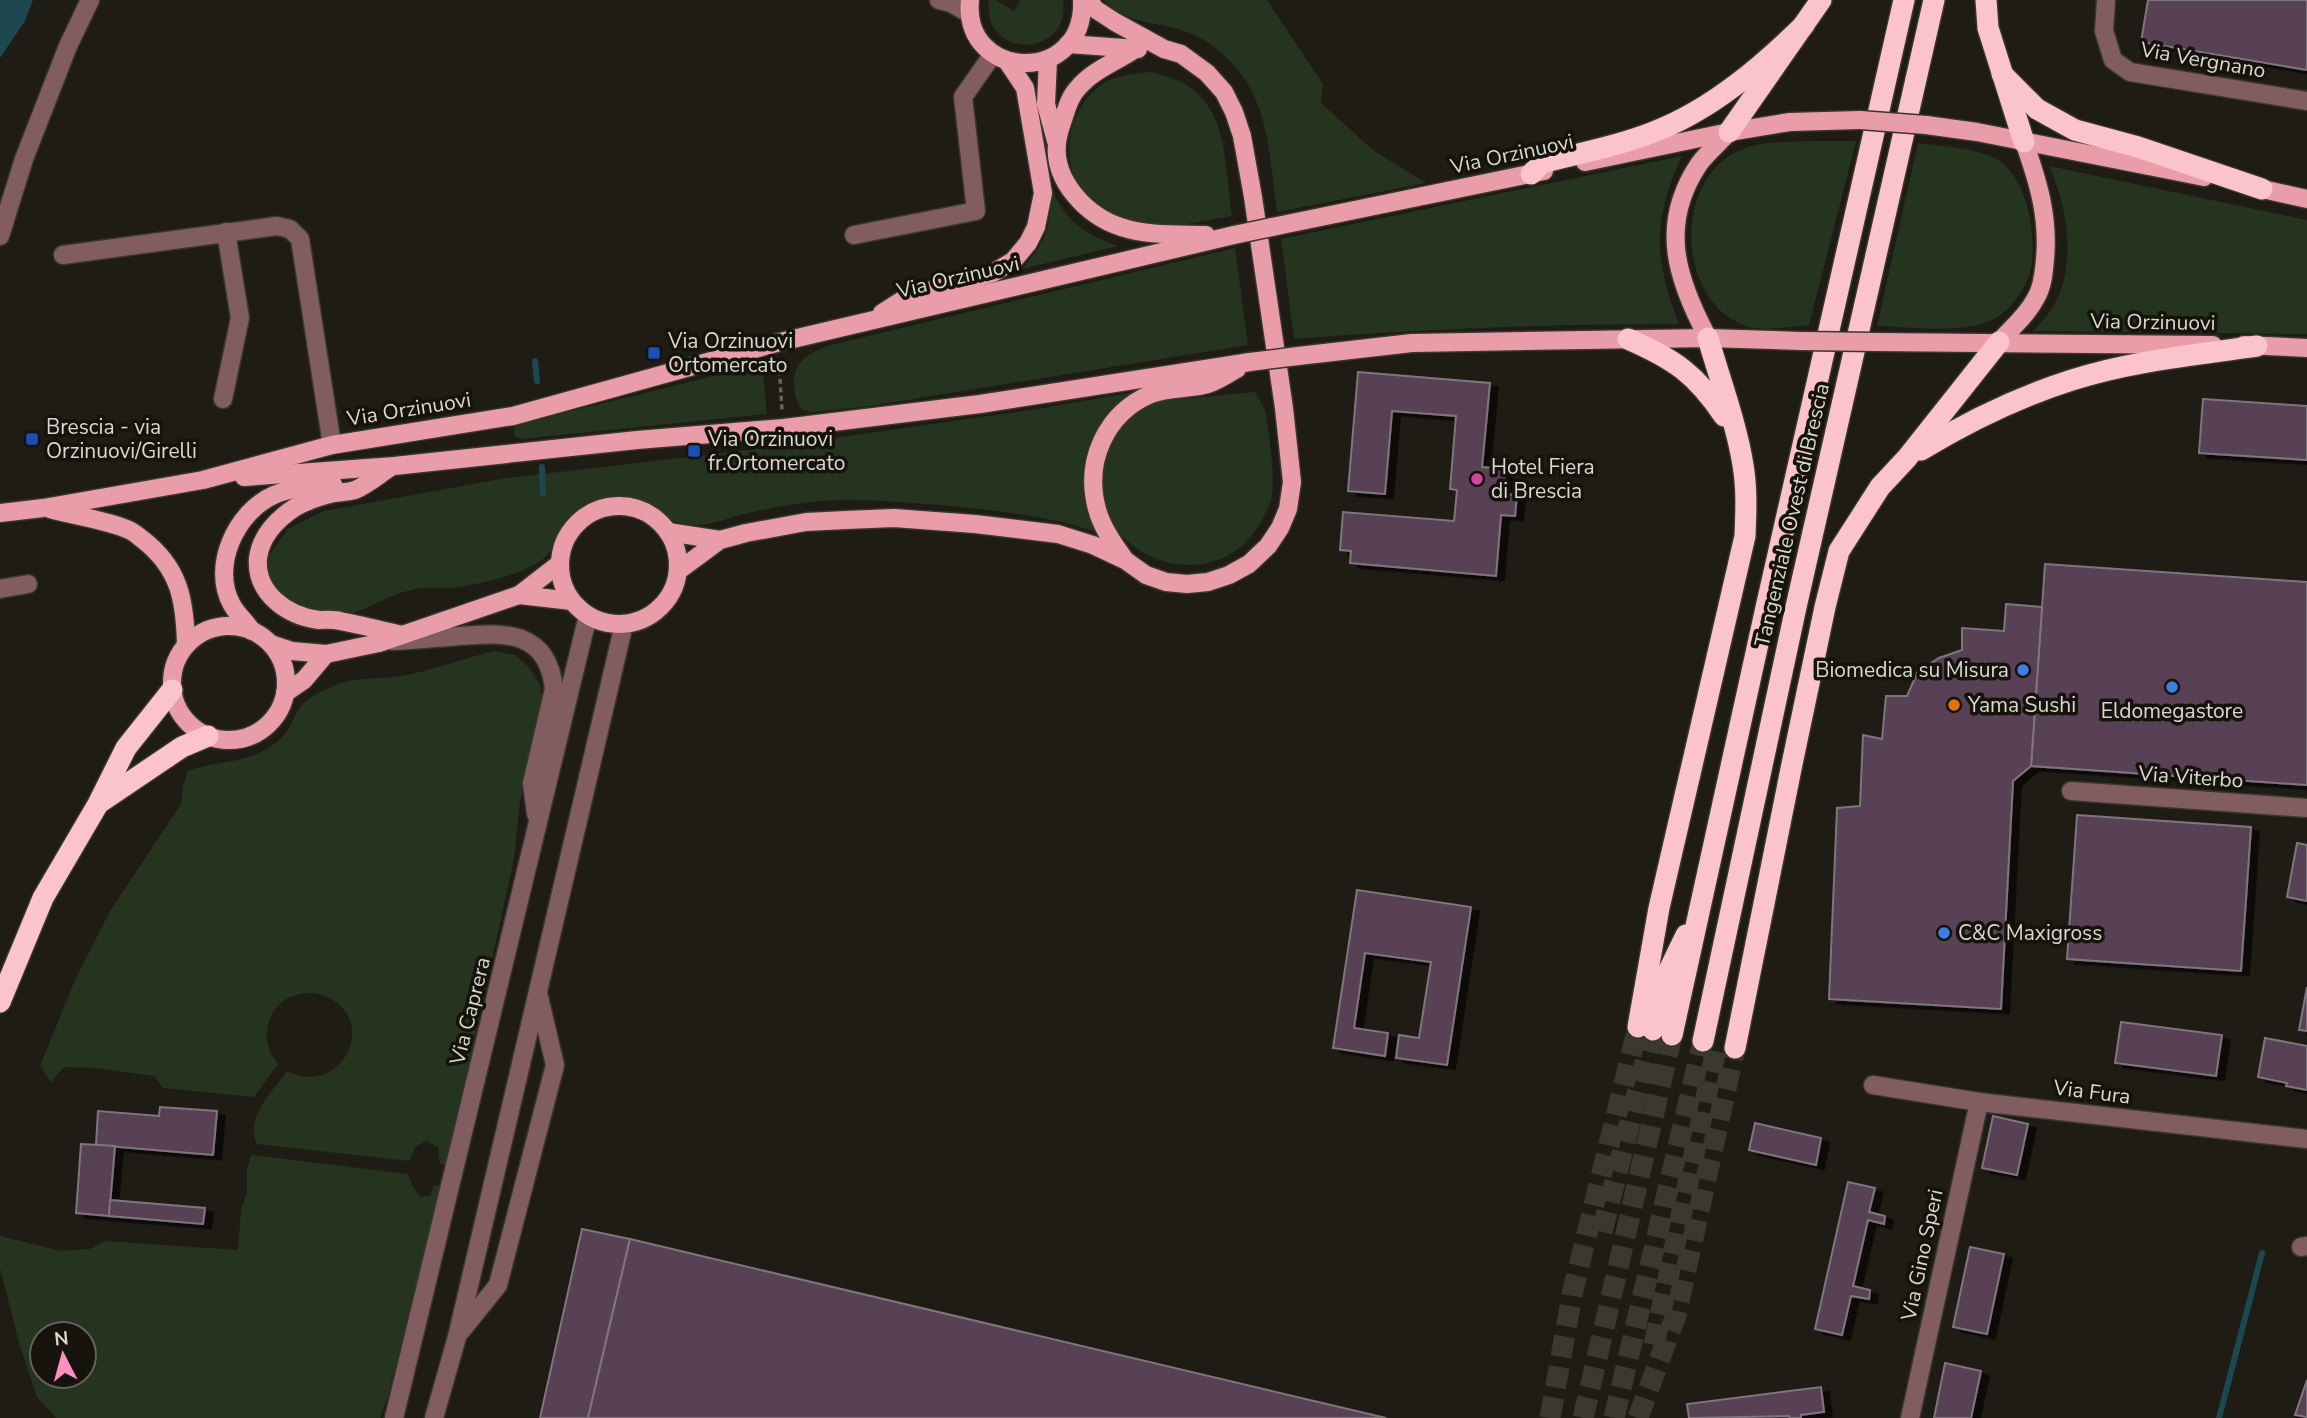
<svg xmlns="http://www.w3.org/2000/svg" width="2307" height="1418" viewBox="0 0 2307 1418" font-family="'Nunito Sans',sans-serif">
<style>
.green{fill:#25341e;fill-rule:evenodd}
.water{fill:#1d484f}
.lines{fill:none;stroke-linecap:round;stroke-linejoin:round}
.stream{stroke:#1d484f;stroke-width:6}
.building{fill:#583f55;stroke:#7e767d;stroke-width:2;filter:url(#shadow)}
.highway-tunnel{stroke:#3a3830;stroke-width:21;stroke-dasharray:21 10;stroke-linecap:butt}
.minor-casing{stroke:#38362e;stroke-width:21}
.major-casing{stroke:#38362e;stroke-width:21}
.highway-casing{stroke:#38362e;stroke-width:24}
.path{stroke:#65635c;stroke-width:3.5;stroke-dasharray:5 3.5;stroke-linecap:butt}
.minor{stroke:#815c61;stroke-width:18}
.major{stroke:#e99da8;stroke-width:18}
.highway{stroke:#fbc3ca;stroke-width:21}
.major-bridge-casing{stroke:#38362e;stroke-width:21;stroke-linecap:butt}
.major-bridge{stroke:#e99da8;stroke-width:18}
.transit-dot{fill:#1a4fb4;stroke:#15130c;stroke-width:2.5}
.hotel-dot{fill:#d1479c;stroke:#15130c;stroke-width:2.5}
.shop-dot{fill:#3f7fe0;stroke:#15130c;stroke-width:2.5}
.food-dot{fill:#e8710a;stroke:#15130c;stroke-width:2.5}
.labels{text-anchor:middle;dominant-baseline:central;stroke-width:7;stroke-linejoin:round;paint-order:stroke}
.street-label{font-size:21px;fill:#d8d7d1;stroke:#15130c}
.poi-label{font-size:21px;fill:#d8d7d1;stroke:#15130c;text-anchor:start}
</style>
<defs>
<filter id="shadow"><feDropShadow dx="8" dy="4.5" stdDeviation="0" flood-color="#0009"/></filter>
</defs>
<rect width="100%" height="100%" fill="#1e1c14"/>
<g class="green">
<path d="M989 0H996L1014 11 1020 0H1063C1071 60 981 59 989 0Z"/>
<path d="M1103 0H1267L1323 84 1321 103 1373 150 1426 183 1277 212C1269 156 1270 99 1227 58 1215 47 1202 37 1187 32 1154 20 1131 26 1103 0Z"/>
<path d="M1149 72C1230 86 1223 150 1232 216 1205 220 1168 230 1142 226 1135 225 1128 221 1122 218 1114 215 1104 213 1097 208 1070 189 1062 146 1076 117 1082 103 1093 89 1107 81 1120 75 1135 74 1149 72Z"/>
<path d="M1816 141H1856L1809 325C1787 327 1759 333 1739 323 1677 295 1675 182 1736 152 1760 140 1790 142 1816 141Z"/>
<path d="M1918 143C1944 147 1979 147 2001 162 2029 182 2039 245 2029 276 2022 295 2006 315 1988 322 1960 333 1907 327 1877 326Z"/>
<path d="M1682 156C1652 220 1654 259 1679 324 1549 324 1423 329 1294 339L1281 239Z"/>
<path d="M2049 166 2307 220V334L2033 331C2039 324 2046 318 2051 310 2078 268 2068 208 2049 166Z"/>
<path d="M1049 186C1069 223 1079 231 1118 246L1022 269C1049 237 1051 228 1049 186Z"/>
<path d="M1235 248 1248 345 870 406 812 412 802 410C796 401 794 393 794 382 794 361 809 354 827 346Z"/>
<polygon points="762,364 767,414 521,439 514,436 514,427 519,424"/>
<path d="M1134 392 1109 411 1088 450 1083 472V494L1094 531C1043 515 992 510 938 505 900 502 861 498 822 501 796 503 769 508 744 514 727 518 710 526 693 525 658 524 637 489 598 500 578 505 565 518 556 537 553 544 550 554 543 559 526 574 471 587 448 588 435 588 423 587 411 590 384 596 359 617 331 616 312 616 294 604 277 597L266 572 267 558 288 529 324 511 500 479 757 449 1038 409Z"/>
<path d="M1255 392C1258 398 1263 405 1265 411 1269 427 1275 481 1272 496 1271 503 1267 510 1264 516 1217 614 1069 551 1107 451 1115 429 1132 412 1154 403 1163 399 1176 399 1185 399 1209 396 1232 394 1255 392Z"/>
<path d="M494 651 515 655 529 667 540 685 543 704 520 801 514 859 447 1165 440 1164 438 1147 426 1141 416 1146 409 1161 257 1144C244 1118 273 1091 287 1071 337 1097 377 1029 334 1001 320 992 308 991 293 996 273 1003 263 1026 268 1045 269 1052 274 1058 278 1064L254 1097 163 1088 154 1076 95 1068 64 1067 51 1082 40 1066 75 980 110 911 181 804 183 786 188 771C220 759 249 765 278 741 288 733 292 721 298 710 305 699 321 691 333 686 356 676 382 680 407 675 436 669 465 658 494 651Z"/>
<path d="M251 1155 408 1174 413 1187 420 1197 430 1196 434 1185 442 1187 387 1399 380 1418H56L37 1397 20 1346 0 1268V1236L61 1251 90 1249 105 1241 238 1250 241 1209 247 1192V1170ZM42 1334H84V1376H42Z"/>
</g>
<polygon class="water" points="0,0 33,0 25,21 0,58"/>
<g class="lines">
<g class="stream">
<polyline points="535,361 537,381"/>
<polyline points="542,467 543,494"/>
<polyline points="2219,1418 2262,1253"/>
</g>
</g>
<g class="building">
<polygon points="2148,0 2307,0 2307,70 2141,42"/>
<polygon points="1358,372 1490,383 1482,467 1505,469 1503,494 1517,495 1515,516 1501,515 1496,576 1350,563 1351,551 1340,550 1343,512 1454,521 1457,490 1450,489 1456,416 1392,411 1385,494 1348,491"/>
<polygon points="2203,399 2307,406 2307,460 2199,453"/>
<polygon points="2045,564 2307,582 2307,785 2031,766"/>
<polygon points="2006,604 2042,607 2031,766 2013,781 2001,1009 1829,999 1837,808 1860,806 1863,735 1882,739 1886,696 1907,696 1918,671 1939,658 1962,650 1962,628 2004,631"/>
<polygon points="2077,815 2251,827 2241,971 2067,959"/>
<polygon points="2297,843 2307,845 2307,901 2287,897"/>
<polygon points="1357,890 1471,907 1447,1065 1396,1058 1399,1035 1419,1038 1431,962 1365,953 1354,1028 1388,1033 1385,1056 1333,1048"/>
<polygon points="2307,987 2307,1031 2299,1030"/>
<polygon points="2121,1022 2222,1035 2216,1076 2115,1063"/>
<polygon points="2265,1038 2307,1046 2307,1090 2286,1086 2287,1083 2258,1077"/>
<polygon points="160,1107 217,1111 213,1155 96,1145 98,1111 159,1116"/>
<polygon points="1993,1116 2028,1124 2017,1175 1982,1168"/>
<polygon points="1755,1123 1821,1138 1816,1165 1749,1150"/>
<polygon points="81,1144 115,1146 109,1216 76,1213"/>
<polygon points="1848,1182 1875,1188 1869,1212 1885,1216 1884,1224 1868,1220 1853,1286 1870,1290 1869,1299 1851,1296 1842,1335 1815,1329"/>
<polygon points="110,1200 205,1208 203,1224 109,1216"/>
<polygon points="582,1229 630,1239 588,1418 540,1418"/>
<polygon points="630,1239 1386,1418 588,1418"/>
<polygon points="1970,1247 2004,1254 1987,1334 1953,1327"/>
<polygon points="1945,1363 1981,1371 1971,1418 1934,1418"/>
<polygon points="2307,1380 2307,1417 2295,1415"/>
<polygon points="1821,1387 1824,1412 1801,1415 1801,1418 1790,1418 1789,1416 1689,1418 1687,1404"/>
</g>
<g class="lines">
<g class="highway-tunnel">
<polyline points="1602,1232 1653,1030"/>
<polyline points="1654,1345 1717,1045"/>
<polyline points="1550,1418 1573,1290 1638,1027"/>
<polyline points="1583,1418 1672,1035"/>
<polyline points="1614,1418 1703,1041"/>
<polyline points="1638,1418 1676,1315 1735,1048"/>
</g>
<defs>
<g id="minor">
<polyline points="939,0 951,3 970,14"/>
<polyline points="2106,0 2104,31 2113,60 2130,72 2307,101"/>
<polyline points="854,235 976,211 963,97 993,54"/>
<polyline points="0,236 24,159 68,46 90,0"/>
<polyline points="63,255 277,226 290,229 300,239 332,445"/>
<polyline points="223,399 240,318 226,232"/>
<polyline points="0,589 28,584"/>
<path d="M393 641C415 640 437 638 459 636 506 632 548 631 554 689L532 783 536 814"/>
<polyline points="2071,791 2307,808"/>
<polyline points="1873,1085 1979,1102 2307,1139"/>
<polyline points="2301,1247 2307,1246"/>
<polyline points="461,1331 498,1285 555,1065 539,997"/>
<polyline points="394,1418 588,615"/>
<polyline points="434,1418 457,1337 624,624"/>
<polyline points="1910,1418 1979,1102"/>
</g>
<g id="major">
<path d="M970 0C962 82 1086 86 1082 0"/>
<polyline points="1068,44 1138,49"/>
<path d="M1135 49C1116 62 1093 70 1078 88 1070 96 1067 107 1064 117 1061 125 1058 135 1057 143 1053 181 1087 216 1121 227 1147 236 1179 234 1206 235"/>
<polyline points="1048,60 1046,104 1056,141"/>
<polyline points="1926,125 1977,132 2204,177"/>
<polyline points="1585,162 1729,132 1790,122 1860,120"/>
<polyline points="2249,186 2307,199"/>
<polyline points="1277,226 1544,171"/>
<polyline points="882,313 907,297 993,273 1013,261 1028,243 1036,227 1043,193 1025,88 1007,61"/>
<path d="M1708 338C1677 280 1658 225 1699 164 1707 153 1719 143 1729 132"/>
<polyline points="1875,342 2213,345"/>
<path d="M1999 342C2012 328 2028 314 2037 296 2043 285 2044 271 2045 259 2049 217 2038 181 2024 142"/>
<polyline points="2244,345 2307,348"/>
<polyline points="1298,356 1412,343 1708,338 1801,341"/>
<path d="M391 467C380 474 367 485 355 490 349 492 341 492 334 493 321 496 306 501 294 508 276 520 261 536 258 558 255 593 287 616 319 620 326 620 333 619 340 621 361 625 381 630 402 635"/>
<polyline points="244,477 394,466 637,440 784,428 980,404 1250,362"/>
<circle cx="619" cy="565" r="59"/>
<path d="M50 509C71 515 111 521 129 530 134 532 138 536 142 539 180 568 185 601 186 645"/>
<polyline points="0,513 43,508 203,480 332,445 513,416 776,343 1234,235"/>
<polyline points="668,532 720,540"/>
<path d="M1125 560C1114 544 1102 528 1097 509 1084 461 1106 413 1151 394 1167 388 1187 389 1204 385 1215 383 1227 374 1237 369"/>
<polyline points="678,571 720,540 746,533 806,522 846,520 894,518 975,524 1058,534 1093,545 1125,560 1146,575 1166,582 1187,584 1208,582 1229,575 1249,564 1268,546 1280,528 1288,509 1292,482 1284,408 1253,197 1242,136 1234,112 1224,92 1207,73 1181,54 1164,49 1115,22 1095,9 1089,0"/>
<polyline points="519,595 572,601"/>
<circle cx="229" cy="683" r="57"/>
<path d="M252 631C246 622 237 614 232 605 210 566 237 511 274 495 291 487 315 487 333 484"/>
<polyline points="271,644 292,651 326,654 379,643 519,595 559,564"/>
<polyline points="285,693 304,680 326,654"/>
</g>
<g id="highway">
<polyline points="1986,0 1988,28 2024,142"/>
<polyline points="2002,74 2037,109 2075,130 2138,147 2262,189"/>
<polyline points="1729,132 1821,0"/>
<path d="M1531 174 1542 163C1580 153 1619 146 1656 131 1712 109 1761 67 1804 25"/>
<path d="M1628 339C1674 359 1696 374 1724 416"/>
<path d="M1921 450C1969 421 2018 397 2072 380 2131 361 2195 355 2257 346"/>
<polyline points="99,803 182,747 208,736"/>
<polyline points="0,1002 43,898 98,804 126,748 172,690"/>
<path d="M1638 1027 1659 908 1745 536C1746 512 1747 488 1743 465 1736 422 1720 380 1708 338"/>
<polyline points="1653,1030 1669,970 1686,935"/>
<polyline points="1672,1035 1767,603 1904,0"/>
<polyline points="1703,1041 1796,607 1934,0"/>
<polyline points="1735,1048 1792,764 1825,607 1839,551 1880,487 1907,458 1999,342"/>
</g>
</defs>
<use href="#minor" class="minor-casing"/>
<use href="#major" class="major-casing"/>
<use href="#highway" class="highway-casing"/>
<polyline class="path" points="779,362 782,410"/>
<use href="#minor" class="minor"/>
<use href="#major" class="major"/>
<use href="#highway" class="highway"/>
<defs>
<g id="major-bridge">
<polyline points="1860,120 1926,125"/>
<polyline points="1234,235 1277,226"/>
<polyline points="1801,341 1875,342"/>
<polyline points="1250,362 1298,356"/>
</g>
</defs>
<use href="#major-bridge" class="major-bridge-casing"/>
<use href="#major-bridge" class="major-bridge"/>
</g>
<g class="transit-dot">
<rect x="647" y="346" width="14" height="14" rx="3.5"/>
<rect x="25" y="432" width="14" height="14" rx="3.5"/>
<rect x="687" y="444" width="14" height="14" rx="3.5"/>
</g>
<circle class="hotel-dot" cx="1477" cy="479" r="7"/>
<g class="shop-dot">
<circle cx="2023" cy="670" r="7"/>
<circle cx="2172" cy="687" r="7"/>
<circle cx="1944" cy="933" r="7"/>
</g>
<circle class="food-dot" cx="1954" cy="705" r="7"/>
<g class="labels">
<g class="street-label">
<text transform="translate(2203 60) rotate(10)">Via Vergnano</text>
<text transform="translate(1512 154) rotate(-12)">Via Orzinuovi</text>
<text transform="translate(958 277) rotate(-13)">Via Orzinuovi</text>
<text transform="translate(2153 322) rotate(1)">Via Orzinuovi</text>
<text transform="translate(409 409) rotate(-9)">Via Orzinuovi</text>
<text transform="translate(1792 515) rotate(-77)">Tangenziale Ovest di Brescia</text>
<text transform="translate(2191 777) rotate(4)">Via Viterbo</text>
<text transform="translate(470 1011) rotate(-76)">Via Caprera</text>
<text transform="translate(2092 1092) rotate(7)">Via Fura</text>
<text transform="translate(1922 1255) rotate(-78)">Via Gino Speri</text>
</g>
<g class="poi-label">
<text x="668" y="341">Via Orzinuovi<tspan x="668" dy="24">Ortomercato</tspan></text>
<text x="46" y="427">Brescia - via<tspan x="46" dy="24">Orzinuovi/Girelli</tspan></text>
<text x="708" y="439">Via Orzinuovi<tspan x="708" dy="24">fr.Ortomercato</tspan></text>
<text x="1491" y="467">Hotel Fiera<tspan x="1491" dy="24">di Brescia</tspan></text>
<text x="2009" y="670" text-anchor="end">Biomedica su Misura</text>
<text x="1968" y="705">Yama Sushi</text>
<text x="2172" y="711" text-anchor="middle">Eldomegastore</text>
<text x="1958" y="933">C&amp;C Maxigross</text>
</g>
</g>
<g transform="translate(63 1355) rotate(354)"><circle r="33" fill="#15130c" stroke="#63615b" stroke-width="2"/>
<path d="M0-5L12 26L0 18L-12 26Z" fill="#fc8fc2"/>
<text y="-10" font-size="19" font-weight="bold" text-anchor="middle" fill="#d8d7d1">N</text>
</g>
</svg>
